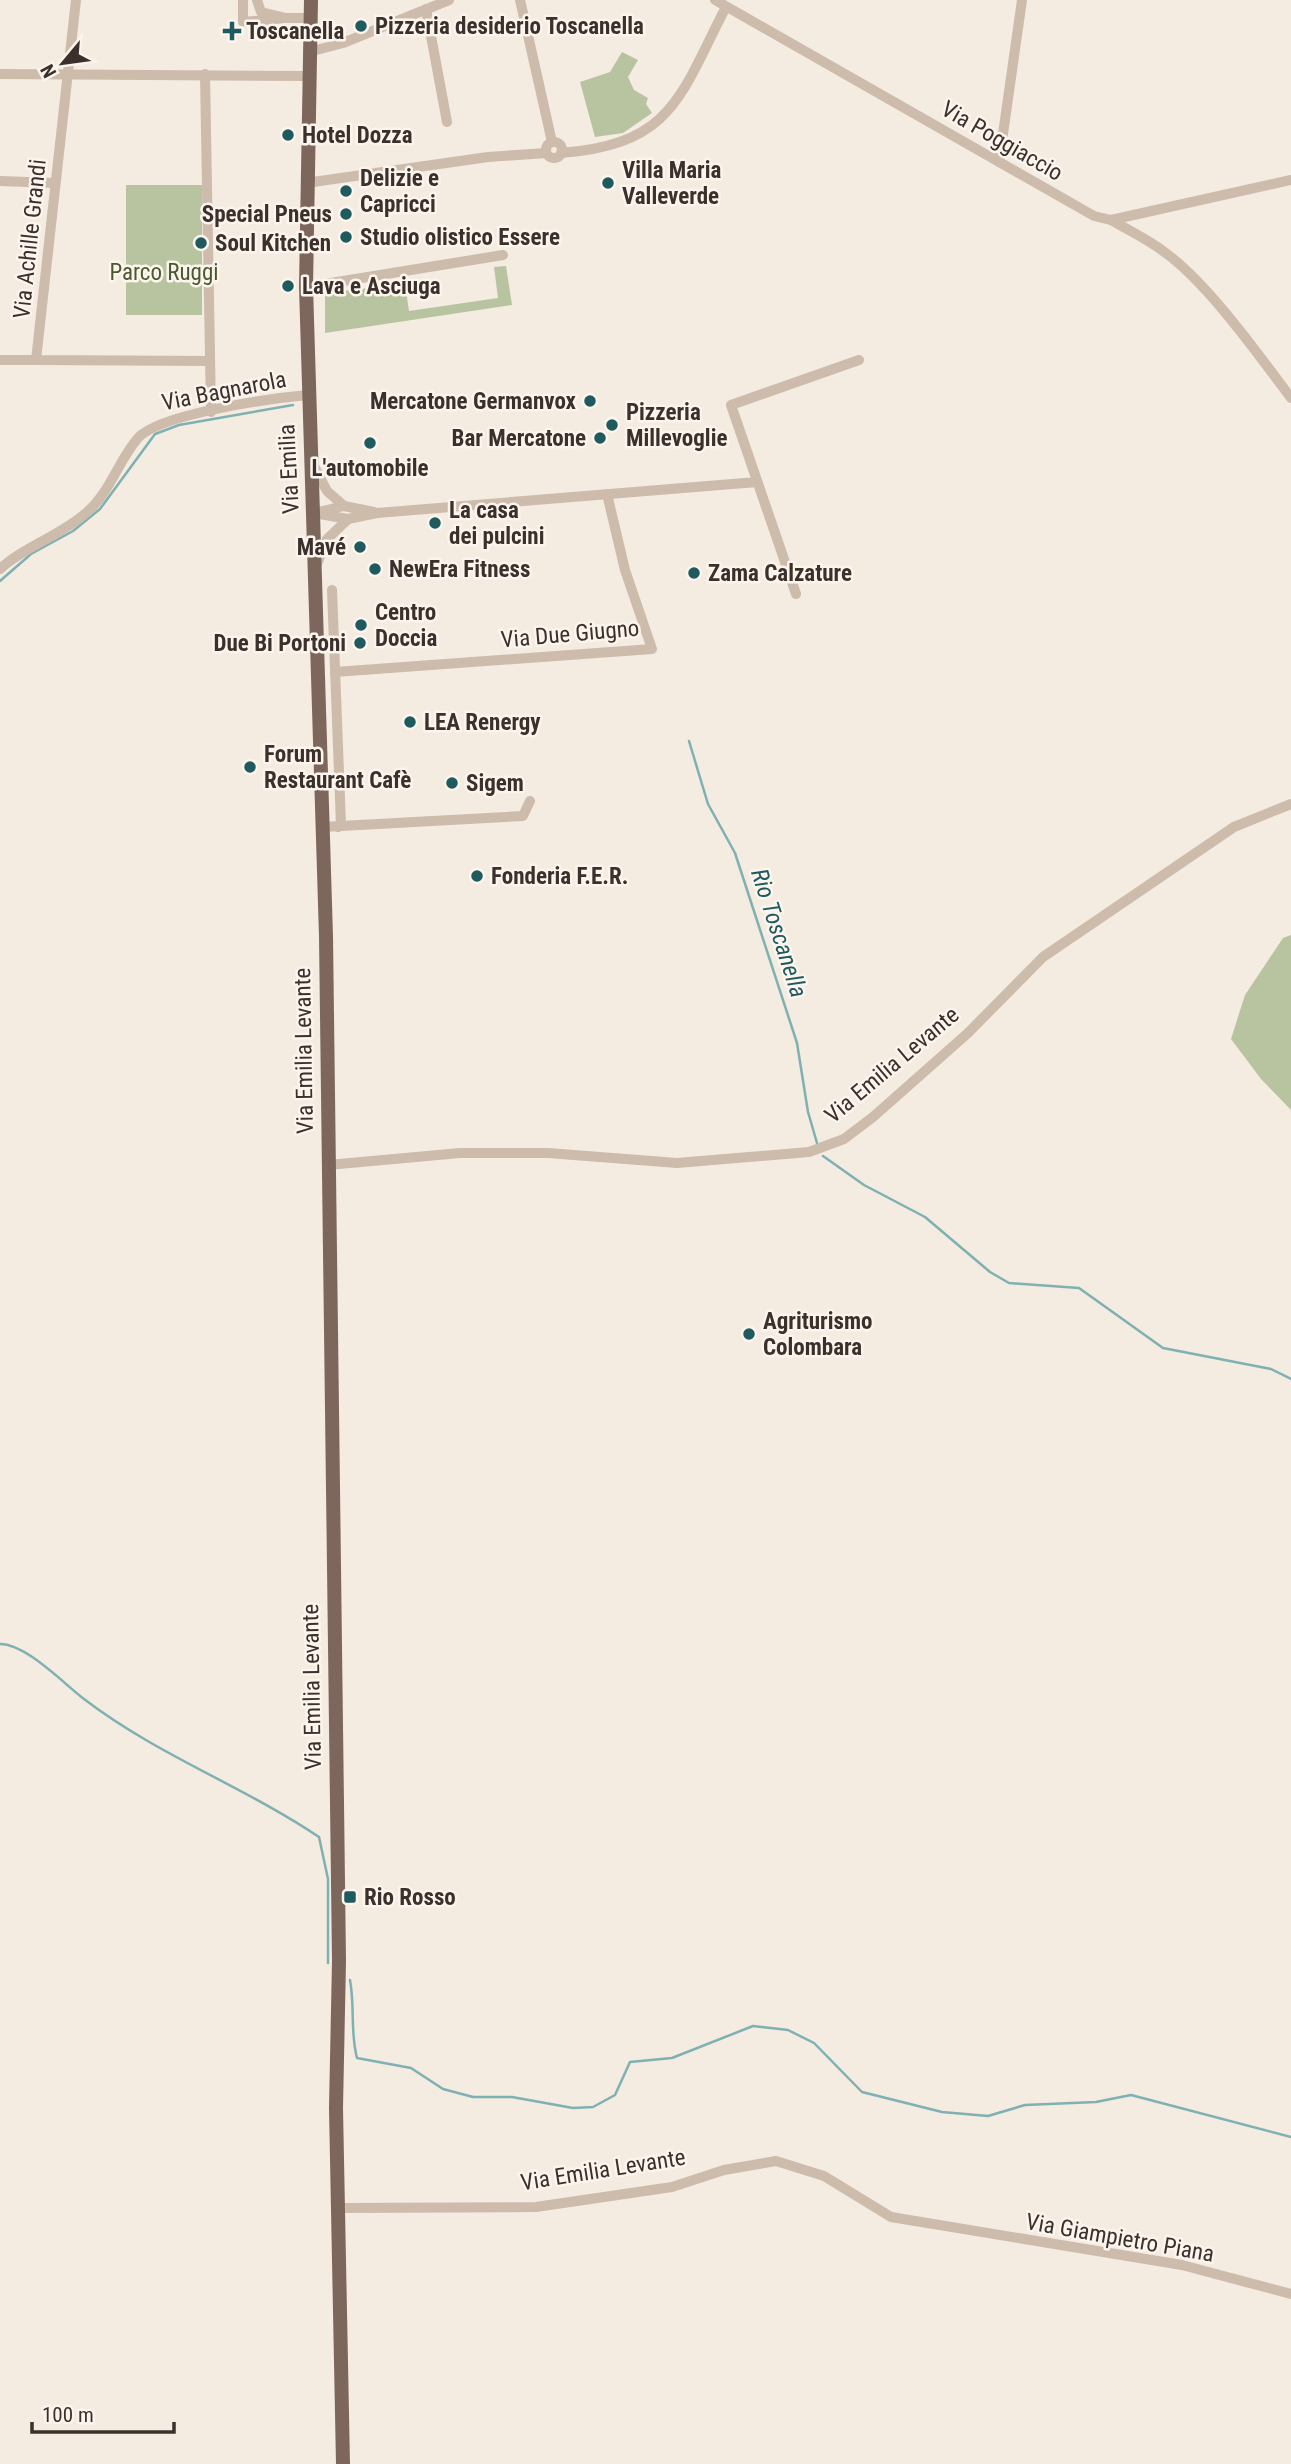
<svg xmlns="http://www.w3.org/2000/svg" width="1291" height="2464" viewBox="0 0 1291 2464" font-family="'Roboto Condensed',sans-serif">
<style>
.green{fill:#b8c4a0}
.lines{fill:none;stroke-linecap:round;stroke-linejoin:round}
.stream{stroke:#7fb0b2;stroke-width:2.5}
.minor{stroke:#cdbbac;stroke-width:10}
.primary{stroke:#7d675c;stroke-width:14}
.poi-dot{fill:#1f5a5e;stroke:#fbf5ee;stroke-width:2.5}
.labels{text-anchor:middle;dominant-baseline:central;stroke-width:5;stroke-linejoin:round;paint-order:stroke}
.poi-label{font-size:23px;font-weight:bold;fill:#3b302b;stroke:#fbf5ee;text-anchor:start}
.street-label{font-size:23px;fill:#3b302b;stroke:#fbf5ee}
.park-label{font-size:23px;fill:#4a5a2e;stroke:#fbf5ee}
.water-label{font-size:24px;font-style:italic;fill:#1f5a5e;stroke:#fbf5ee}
</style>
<rect width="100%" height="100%" fill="#f4ebe1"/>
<g class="green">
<polygon points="622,52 638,60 628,77 634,90 648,98 646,104 652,113 623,133 595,137 580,82 610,72"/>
<rect x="126" y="185" width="76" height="130"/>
<polygon points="506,266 512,305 325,333 325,293 405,284 409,311 498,298 494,267"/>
<polygon points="1291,935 1291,1110 1261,1079 1231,1039 1245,995 1283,938"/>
</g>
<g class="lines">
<g class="stream">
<polyline points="0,581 31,554 73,531 100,509 155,434 179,425 293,405"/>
<polyline points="689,741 708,804 735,853 797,1043 808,1112 817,1143"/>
<polyline points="823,1156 864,1185 925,1217 990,1272 1009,1283 1079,1288 1163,1348 1271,1369 1291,1379"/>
<path d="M0 1644C26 1644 63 1683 84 1699 157 1755 243 1786 319 1837L328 1879V1963"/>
<path d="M350 1980C355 2006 350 2032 357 2058L411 2068 443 2089 473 2097H512L573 2108 593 2107 615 2095 630 2062 672 2058 753 2026 788 2030 814 2043 862 2092 942 2112 988 2116 1025 2105 1096 2102 1131 2095 1291 2137"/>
</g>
<g class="minor">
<polyline points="76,0 36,360 210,361"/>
<polyline points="243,0 243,22 286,18"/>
<polyline points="257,0 261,12 286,18 310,18"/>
<polyline points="520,0 552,142"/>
<polyline points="715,0 1094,216 1111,220 1291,180"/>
<polyline points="426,9 447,122"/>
<polyline points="309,52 343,43 449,0"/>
<polyline points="0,74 309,76"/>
<polyline points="205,74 211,412"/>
<circle cx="554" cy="150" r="8"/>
<path d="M561 153C674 144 680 95 726 7"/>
<polyline points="999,162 1022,0"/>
<polyline points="0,181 55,183"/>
<polyline points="306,183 488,157 546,153"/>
<path d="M1111 220C1128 230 1147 239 1163 251 1207 282 1258 354 1291 398"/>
<polyline points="306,287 503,255"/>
<polyline points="0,360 36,360"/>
<polyline points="315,468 327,491 344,506"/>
<polyline points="314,513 348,519 377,513 757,482"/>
<polyline points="314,513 344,506 374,512"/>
<polyline points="317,564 327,539 347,520"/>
<path d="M0 569C25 546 60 536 86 513 110 493 118 461 138 438 159 414 273 398 308 395"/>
<polyline points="332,590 341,825 338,827"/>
<polyline points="796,594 731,405 859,360"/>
<polyline points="335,672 652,649 625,570 607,494"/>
<polyline points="323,827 523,816 530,801"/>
<polyline points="328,1165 460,1153 548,1153 677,1163 809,1152 844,1139 873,1117 968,1033 1043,957 1234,827 1291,804"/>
<polyline points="339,2208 536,2207 672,2187 724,2170 776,2161 824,2176 891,2217 1182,2265 1291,2294"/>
</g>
<polyline class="primary" points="311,0 306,287 326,936 339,1961 336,2108 343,2464"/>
</g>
<g class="poi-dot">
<circle cx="361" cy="26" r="7"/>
<path d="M228.5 20.5h7v7h7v7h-7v7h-7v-7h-7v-7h7z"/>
<circle cx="288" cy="135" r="7"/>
<circle cx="608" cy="183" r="7"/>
<circle cx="346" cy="191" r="7"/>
<circle cx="346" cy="214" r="7"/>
<circle cx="346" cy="237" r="7"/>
<circle cx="201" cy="243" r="7"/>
<circle cx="288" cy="286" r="7"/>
<circle cx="590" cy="401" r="7"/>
<circle cx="612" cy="425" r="7"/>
<circle cx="600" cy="438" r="7"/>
<circle cx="370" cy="443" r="7"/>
<circle cx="435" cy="523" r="7"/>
<circle cx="360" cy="547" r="7"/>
<circle cx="375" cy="569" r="7"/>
<circle cx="694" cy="573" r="7"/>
<circle cx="361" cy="625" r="7"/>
<circle cx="360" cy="643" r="7"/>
<circle cx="410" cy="722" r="7"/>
<circle cx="250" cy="767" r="7"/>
<circle cx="452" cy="783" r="7"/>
<circle cx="477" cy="876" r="7"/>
<circle cx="749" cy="1334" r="7"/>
<rect x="343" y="1890" width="14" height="14" rx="3.5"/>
</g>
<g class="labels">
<g class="poi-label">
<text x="375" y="26">Pizzeria desiderio Toscanella</text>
<text x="246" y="31">Toscanella</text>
<text x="302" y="135">Hotel Dozza</text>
<text x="622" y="170">Villa Maria<tspan x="622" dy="26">Valleverde</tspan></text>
<text x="360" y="178">Delizie e<tspan x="360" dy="26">Capricci</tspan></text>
<text x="332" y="214" text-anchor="end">Special Pneus</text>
<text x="360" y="237">Studio olistico Essere</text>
<text x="215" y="243">Soul Kitchen</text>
<text x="302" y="286">Lava e Asciuga</text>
<text x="576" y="401" text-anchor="end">Mercatone Germanvox</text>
<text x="626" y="412">Pizzeria<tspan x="626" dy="26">Millevoglie</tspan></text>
<text x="586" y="438" text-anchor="end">Bar Mercatone</text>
<text x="370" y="468" text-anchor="middle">L'automobile</text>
<text x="449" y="510">La casa<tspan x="449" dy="26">dei pulcini</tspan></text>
<text x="346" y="547" text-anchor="end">Mavé</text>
<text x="389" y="569">NewEra Fitness</text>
<text x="708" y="573">Zama Calzature</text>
<text x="375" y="612">Centro<tspan x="375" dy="26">Doccia</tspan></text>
<text x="346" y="643" text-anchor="end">Due Bi Portoni</text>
<text x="424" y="722">LEA Renergy</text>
<text x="264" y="754">Forum<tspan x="264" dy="26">Restaurant Cafè</tspan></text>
<text x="466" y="783">Sigem</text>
<text x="491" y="876">Fonderia F.E.R.</text>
<text x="763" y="1321">Agriturismo<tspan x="763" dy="26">Colombara</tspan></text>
<text x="364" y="1897">Rio Rosso</text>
</g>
<g class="street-label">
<text transform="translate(1002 141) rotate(30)">Via Poggiaccio</text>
<text transform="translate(30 239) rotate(-84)">Via Achille Grandi</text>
<text transform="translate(224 391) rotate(-11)">Via Bagnarola</text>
<text transform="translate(289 469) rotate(-93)">Via Emilia</text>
<text transform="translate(570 634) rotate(-5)">Via Due Giugno</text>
<text transform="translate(304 1051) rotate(-91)">Via Emilia Levante</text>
<text transform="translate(892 1065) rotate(-40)">Via Emilia Levante</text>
<text transform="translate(312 1687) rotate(-91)">Via Emilia Levante</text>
<text transform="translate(603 2170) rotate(-9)">Via Emilia Levante</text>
<text transform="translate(1120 2238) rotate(10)">Via Giampietro Piana</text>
</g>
<g class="park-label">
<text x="164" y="272">Parco Ruggi</text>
</g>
<g class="water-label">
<text transform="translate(779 933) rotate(72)">Rio Toscanella</text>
</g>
</g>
<g transform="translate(63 63) rotate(241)" stroke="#fbf5ee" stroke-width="5" paint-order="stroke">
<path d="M0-5L12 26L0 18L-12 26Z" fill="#3b302b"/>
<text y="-10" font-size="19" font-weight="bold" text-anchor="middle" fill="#3b302b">N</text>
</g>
<path d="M32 2422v10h142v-10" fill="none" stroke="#3b302b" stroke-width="3.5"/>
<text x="42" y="2422" font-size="21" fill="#3b302b" stroke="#fbf5ee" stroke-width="5" paint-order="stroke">100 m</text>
</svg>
